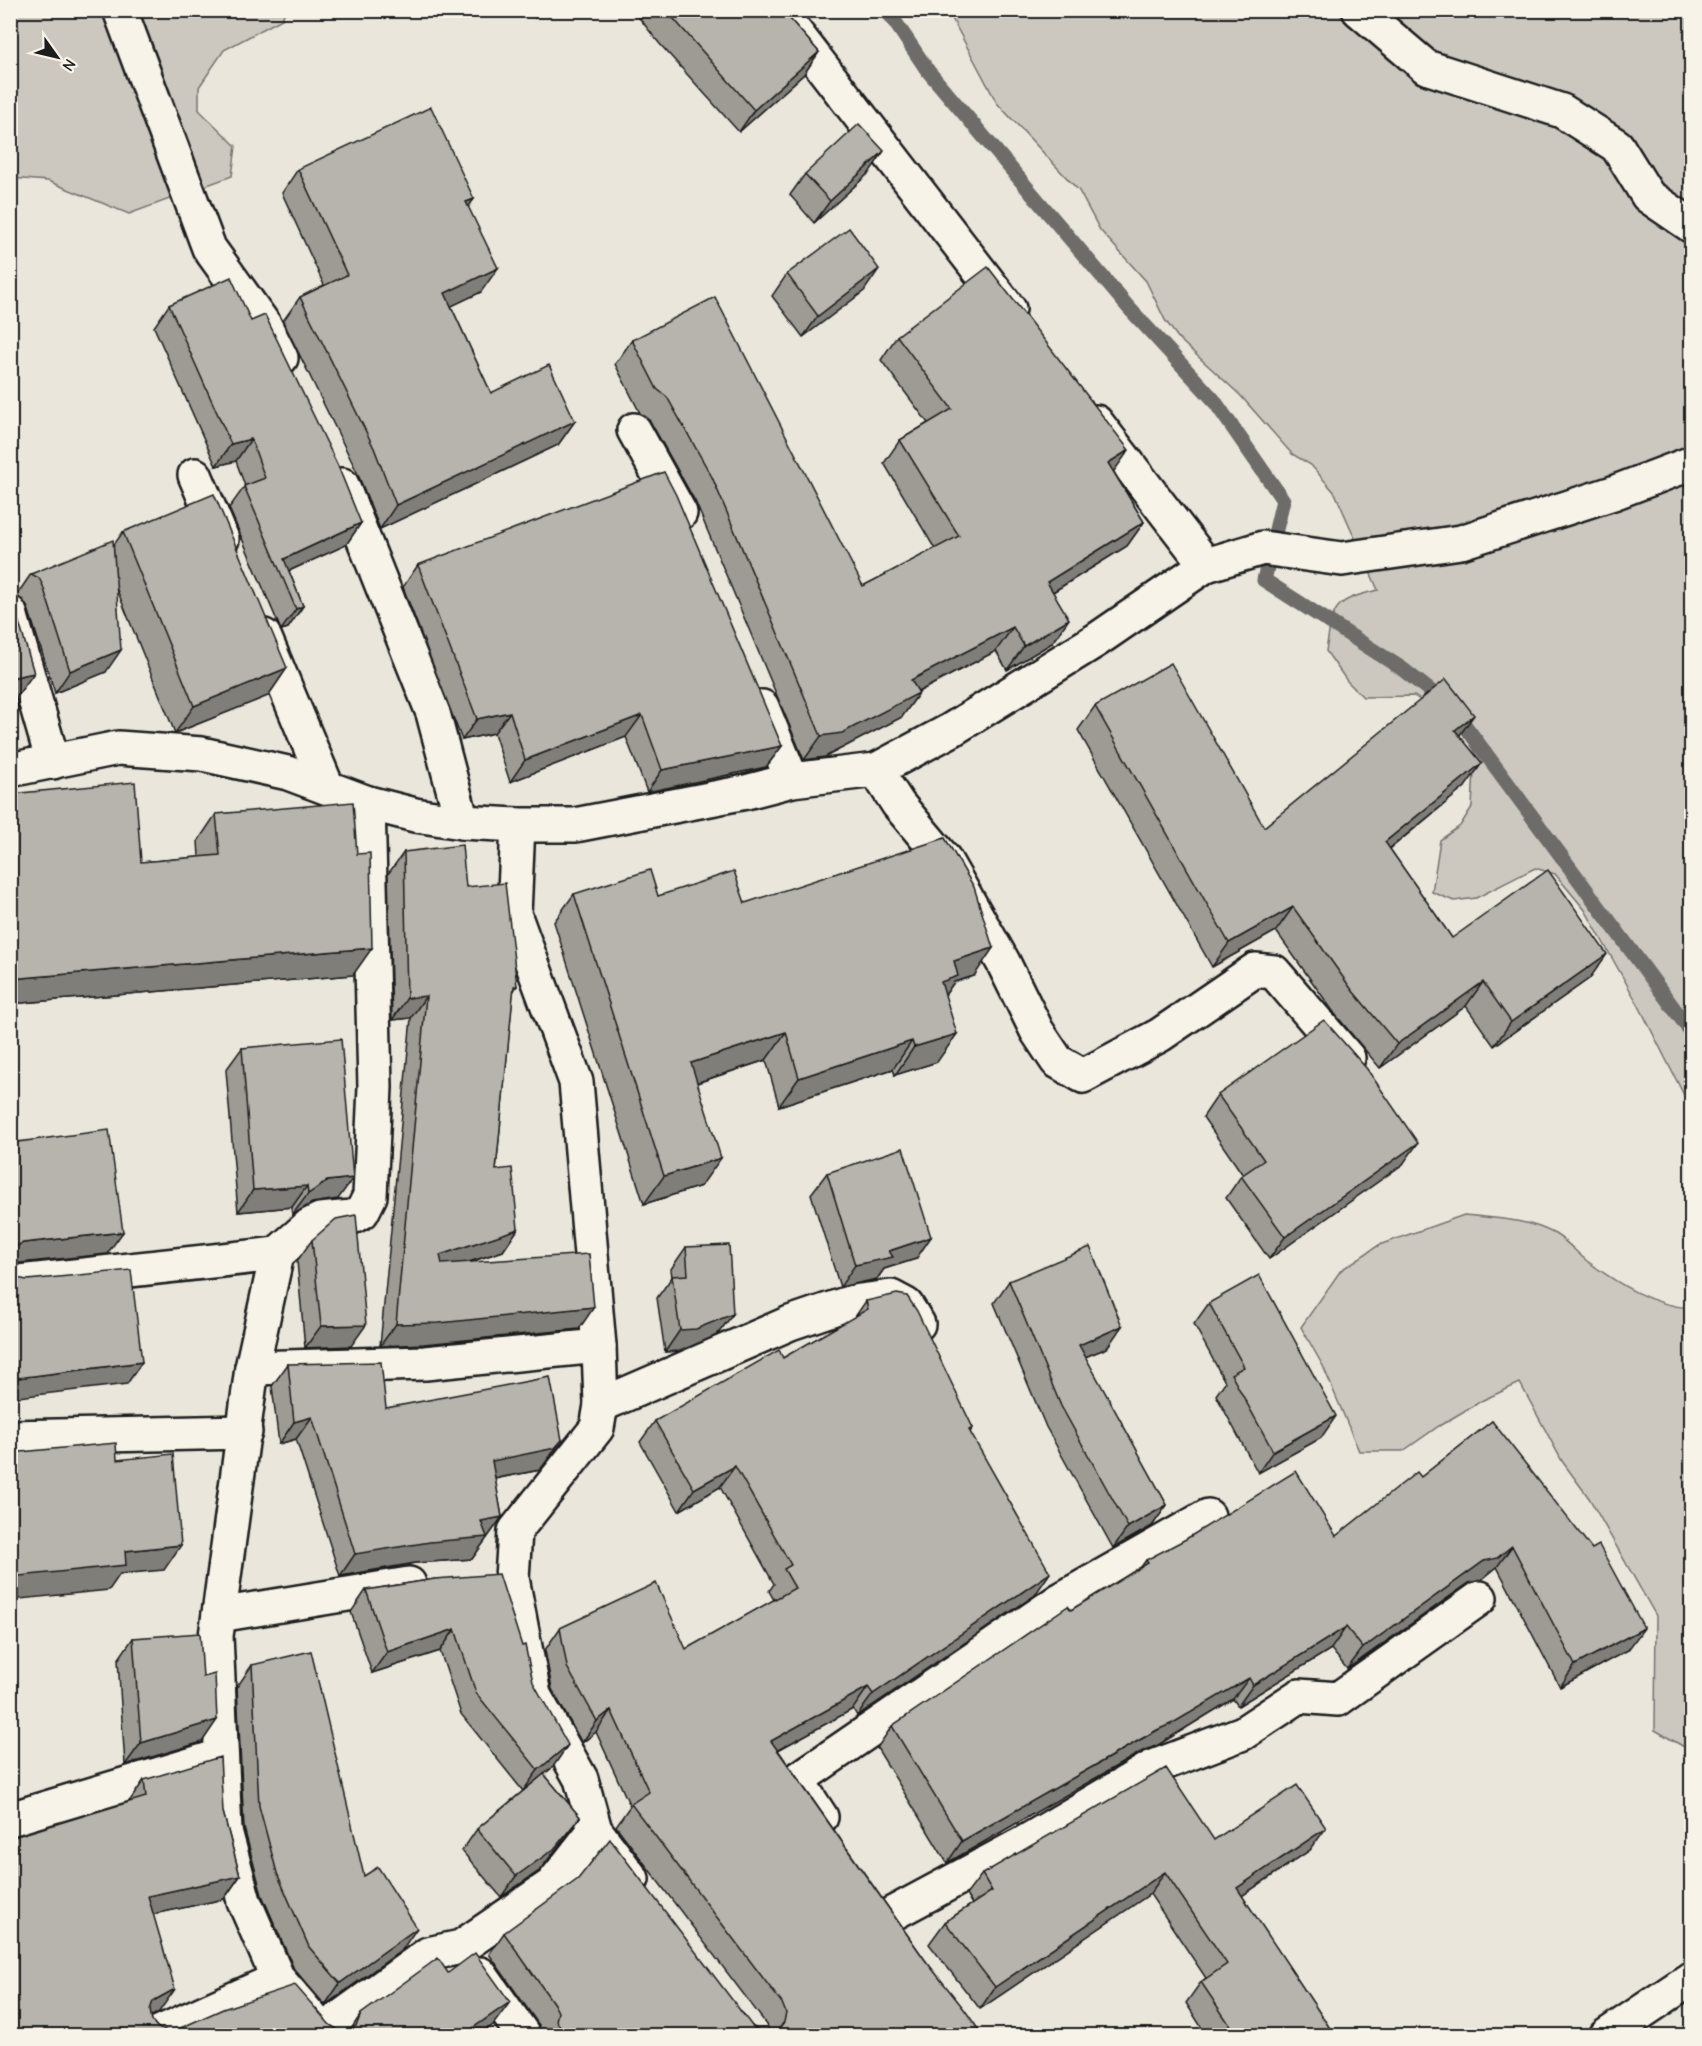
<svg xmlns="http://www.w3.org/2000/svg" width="1702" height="2046" viewBox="0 0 1702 2046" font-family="'Comic Neue',sans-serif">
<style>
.green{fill:#ccc8c0;stroke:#74726e;stroke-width:1.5}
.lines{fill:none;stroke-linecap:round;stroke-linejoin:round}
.stream{stroke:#6d6c68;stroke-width:15}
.minor-casing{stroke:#1c1c1c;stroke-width:38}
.minor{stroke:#f7f3e8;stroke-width:33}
.wall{fill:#9d9b94;stroke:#1c1c1c;stroke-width:1.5}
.shaded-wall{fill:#7f7e78;stroke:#1c1c1c;stroke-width:1.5}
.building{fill:#b6b4ac;stroke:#1c1c1c;stroke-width:1.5}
</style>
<rect width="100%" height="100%" fill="#eae6dc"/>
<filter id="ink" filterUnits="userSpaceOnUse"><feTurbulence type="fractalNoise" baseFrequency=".0167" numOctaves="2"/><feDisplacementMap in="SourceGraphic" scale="12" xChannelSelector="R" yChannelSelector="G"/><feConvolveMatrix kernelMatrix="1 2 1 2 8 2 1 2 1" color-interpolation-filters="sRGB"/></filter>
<g filter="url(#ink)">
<g class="green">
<polygon points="10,11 285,11 282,19 224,50 199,87 199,110 236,146 232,176 129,214 48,181 11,178"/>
<path d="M948 11H1691V1109L1639 1006 1585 910 1555 874 1535 868 1476 898 1454 901 1432 892 1440 840 1460 826 1472 807 1475 752 1466 736 1451 719 1414 696 1363 697 1347 681 1326 651C1333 607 1331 601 1378 590L1335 493 1311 465 1292 454 1240 395 1179 339 1165 320 1146 281 1100 230 1079 191 997 103Z"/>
<path d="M1464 1215C1494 1218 1529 1219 1555 1234 1567 1241 1577 1253 1587 1261 1618 1284 1653 1306 1691 1308L1692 1744 1686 1748 1655 1730 1656 1616 1589 1498 1562 1461 1520 1383 1481 1401 1439 1426 1403 1451H1359L1323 1366 1301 1327 1341 1270 1379 1245Z"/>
</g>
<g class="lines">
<polyline class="stream" points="887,10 928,71 1128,307 1213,399 1283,500 1264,580 1401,668 1452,708 1692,1033"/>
<defs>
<g id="minor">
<polyline points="120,10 209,248 265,326 281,358"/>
<polyline points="778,10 1009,309"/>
<polyline points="1359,10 1426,67 1562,111 1617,146 1648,196 1692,226"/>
<polyline points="1096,422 1206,565"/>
<polyline points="634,430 680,513"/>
<polyline points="195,475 222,539"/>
<polyline points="342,485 433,713 462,822"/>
<polyline points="10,613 53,762"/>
<polyline points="264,636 327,787"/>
<polyline points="762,707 792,780"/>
<polyline points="10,770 118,748 202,754 288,773 368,803 415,815 462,822 518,825 575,825 746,792 792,780 876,770 951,730 1098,639 1206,565 1263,548 1342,559 1461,542 1613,493 1692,463"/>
<polyline points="876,770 898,804 944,859 1003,962 1037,1031 1057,1061 1083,1076 1160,1035 1255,970 1274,972 1348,1058"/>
<polyline points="518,825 514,914 576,1082 599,1346 601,1405 597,1428 515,1531 512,1578 534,1695 581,1779 595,1830 632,1879"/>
<polyline points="10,1283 277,1254"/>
<polyline points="252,1368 425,1363 599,1346"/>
<polyline points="601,1405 790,1323 852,1302 891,1297 906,1305 918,1324"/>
<polyline points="10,1437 245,1432"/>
<polyline points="219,1615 409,1584"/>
<polyline points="821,1817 797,1780 1060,1600 1208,1516"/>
<polyline points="10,1819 220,1756"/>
<polyline points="888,1916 1024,1843 1151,1768 1243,1733 1299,1696 1338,1699 1480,1598"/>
<polyline points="480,1974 524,2036"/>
<polyline points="323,2030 428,1954 461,1947 552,1885 595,1830"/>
<polyline points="152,2036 278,1979"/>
<polyline points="327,2036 278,1979 244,1901 225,1831 216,1636 252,1368 277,1254 310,1225 320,1220 352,1217 362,1212 370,1196 375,1087 368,803"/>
<polyline points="1606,2036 1692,1978"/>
</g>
</defs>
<use href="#minor" class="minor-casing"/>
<use href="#minor" class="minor"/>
</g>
<g class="wall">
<polygon points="529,10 543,10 535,18"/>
<polygon points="633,10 782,10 819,52 804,74 739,132 659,43"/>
<polygon points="298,169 474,199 468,206 481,292 451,306 491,393 575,421 558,445 380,529 357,472 283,321 300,297 324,285 282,193"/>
<polygon points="869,173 814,223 790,195 805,174"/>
<polygon points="787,274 864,291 803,337 772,296"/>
<polygon points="169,305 251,321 361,523 346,545 289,571 303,606 288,628 281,630 229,508 245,486 236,461 216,466 154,327"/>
<polygon points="897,336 1114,472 1144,522 1127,546 1053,592 1052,643 1007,670 996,651 918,692 919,693 902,717 825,757 804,760 695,501 650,421 640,413 615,364 632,340 863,586 935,549 884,463 900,440 928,423 881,360"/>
<polygon points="123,532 287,668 268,696 175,733 117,590 106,672 55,693 28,608 23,600 16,596 31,574 113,546"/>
<polygon points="418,565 782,746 766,767 647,792 626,737 510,782 494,733 462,740 403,587"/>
<polygon points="1095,706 1264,827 1460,736 1465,787 1390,849 1452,938 1590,978 1494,1046 1466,1006 1380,1068 1335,1014 1276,931 1212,967 1078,730"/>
<polygon points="10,794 141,862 199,857 198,841 216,814 353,975 10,1004"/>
<polygon points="404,852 466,887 517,986 513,992 496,1170 518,1229 503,1251 467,1263 579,1329 424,1344 380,1346 411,1018 392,1020 388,874"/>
<polygon points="574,894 658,896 745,903 974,976 954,982 945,995 937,1062 895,1075 893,1069 779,1106 766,1060 697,1083 701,1186 644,1204 554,922"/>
<polygon points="242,1048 338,1199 312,1203 292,1215 292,1207 238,1212 226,1070"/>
<polygon points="1218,1095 1403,1164 1269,1259 1226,1198 1241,1176 1243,1175 1203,1117"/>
<polygon points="827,1173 916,1259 884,1269 877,1279 840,1287 811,1194"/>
<polygon points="312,1240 351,1346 305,1348 297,1261"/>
<polygon points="686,1247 733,1314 717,1335 680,1351 665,1352 657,1298 672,1277 671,1269"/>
<polygon points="1009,1281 1107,1348 1085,1357 1167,1505 1152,1526 1113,1548 1046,1427 994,1303"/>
<polygon points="866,1301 973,1428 970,1432 1035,1595 857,1716 853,1709 778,1750 925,1960 983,2036 542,2036 539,2025 489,1954 504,1933 752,2026 759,2031 770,2033 767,2025 616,1826 630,1806 596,1732 582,1743 552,1689 545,1650 560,1628 686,1649 774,1600 769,1591 774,1584 720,1487 679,1511 640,1442 655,1421 783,1358 855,1317"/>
<polygon points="1209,1303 1321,1438 1258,1473 1216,1395 1225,1382 1194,1324"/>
<polygon points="288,1364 386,1408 546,1461 540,1470 495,1479 502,1517 472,1559 415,1563 340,1576 296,1439 279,1444 272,1386"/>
<polygon points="1492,1421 1628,1650 1560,1687 1497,1567 1481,1580 1469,1583 1347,1669 1331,1649 1238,1706 1233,1699 1158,1745 1141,1752 947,1863 877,1748 892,1726 1071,1610 1141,1567 1146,1560 1336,1536 1421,1477"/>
<polygon points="435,1579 553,1767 544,1774 580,1817 565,1838 539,1871 501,1897 462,1851 477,1829 523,1791 461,1714 440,1651 372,1673 351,1612 366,1590"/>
<polygon points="133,1638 202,1742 125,1765 118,1660"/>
<polygon points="252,1665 402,1950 325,2005 294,1969 262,1895 244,1828 237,1687"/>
<polygon points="144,1780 223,1812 240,1876 224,1899 153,1914 159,2012 151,2017 152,2021 158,2028 167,2031 330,2025 338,2030 347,2031 351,2029 361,2014 448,1973 493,2025 478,2036 10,2036 129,1802"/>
<polygon points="1214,1840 1310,1850 1242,1896 1335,2036 1207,2036 1186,2003 1201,1982 1206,1978 1150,1894 980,2009 929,1944 945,1922 972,1904 966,1895 982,1874"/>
</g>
<g class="shaded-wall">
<polygon points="540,10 543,10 535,18"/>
<polygon points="819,52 804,74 739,132 754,110"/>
<polygon points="884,151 869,173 814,223 830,201"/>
<polygon points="474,199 457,223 466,202"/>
<polygon points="498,268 481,292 429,317 445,293"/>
<polygon points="879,269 864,291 803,337 818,316"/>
<polygon points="575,421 558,445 380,529 396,505"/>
<polygon points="251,439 236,461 216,466 231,444"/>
<polygon points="1129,450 1112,474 1108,463"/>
<polygon points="1144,522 1127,546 1030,606 1047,582"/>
<polygon points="361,523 346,545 282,574 284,559"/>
<polygon points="303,606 288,628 281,630 296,609"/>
<polygon points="1069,619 1052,643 1007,670 1024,646"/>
<polygon points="1013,627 996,651 895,704 911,680"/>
<polygon points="121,650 106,672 55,693 70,671"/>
<polygon points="287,668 268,696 175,733 194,706"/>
<polygon points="34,673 15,699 10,700 10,678"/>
<polygon points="919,693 902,717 825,757 804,760 821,736"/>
<polygon points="510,712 494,733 462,740 477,719"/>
<polygon points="642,715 626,737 510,782 525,760"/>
<polygon points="1474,715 1457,739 1455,730"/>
<polygon points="782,746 766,767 647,792 662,770"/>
<polygon points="1482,763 1465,787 1368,866 1385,842"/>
<polygon points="1293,907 1276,931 1212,967 1229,943"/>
<polygon points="372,948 353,975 10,1004 10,979"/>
<polygon points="993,948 974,976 954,982 939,1004 921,1010 954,961"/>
<polygon points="1607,954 1590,978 1494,1046 1511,1022"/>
<polygon points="1483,982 1466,1006 1380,1068 1397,1044"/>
<polygon points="426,996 411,1018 392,1020 407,998"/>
<polygon points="786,1032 766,1060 671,1091 691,1063"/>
<polygon points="957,1034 937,1062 895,1075 914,1047"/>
<polygon points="912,1041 893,1069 779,1106 799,1078"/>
<polygon points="1418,1143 1403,1164 1269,1259 1285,1237"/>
<polygon points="721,1158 701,1186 644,1204 664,1176"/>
<polygon points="353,1178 338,1199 312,1203 292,1215 308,1194 327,1181"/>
<polygon points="307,1186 292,1207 238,1212 253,1190"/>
<polygon points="518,1229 503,1251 425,1276 440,1255"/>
<polygon points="123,1232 107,1254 10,1264 10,1251 14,1247 23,1243"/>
<polygon points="931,1237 916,1259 884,1269 877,1279 840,1287 855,1265 889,1251"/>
<polygon points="594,1307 579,1329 424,1344 380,1346 396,1324"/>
<polygon points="733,1314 717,1335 680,1351 665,1352 680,1330"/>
<polygon points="366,1325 351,1346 305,1348 321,1326"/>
<polygon points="1122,1326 1107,1348 1063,1366 1079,1345"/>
<polygon points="142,1362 127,1384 10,1398 10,1379"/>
<polygon points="1336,1416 1321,1438 1258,1473 1273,1451"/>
<polygon points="312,1417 296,1439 279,1444 294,1422"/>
<polygon points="562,1440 540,1470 476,1482 492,1461"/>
<polygon points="735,1466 720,1487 679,1511 694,1489"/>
<polygon points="1167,1505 1152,1526 1113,1548 1128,1527"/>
<polygon points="502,1517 472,1559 415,1563 340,1576 355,1554 481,1521"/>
<polygon points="181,1545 164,1570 120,1574 109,1590 10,1600 10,1577 125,1551"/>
<polygon points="1512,1546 1497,1567 1481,1580 1469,1583 1347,1669 1363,1648 1484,1561"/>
<polygon points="1050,1573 1035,1595 857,1716 873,1694"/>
<polygon points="1346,1627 1331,1649 1238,1706 1253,1685"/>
<polygon points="1644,1628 1628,1650 1560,1687 1575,1665"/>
<polygon points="455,1629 440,1651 372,1673 387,1652"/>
<polygon points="1249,1678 1233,1699 1158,1745 1141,1752 947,1863 962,1841"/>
<polygon points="868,1687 853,1709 756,1762 771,1741"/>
<polygon points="611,1710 596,1732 582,1743 597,1721"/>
<polygon points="217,1720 202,1742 125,1765 141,1743"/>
<polygon points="568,1745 553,1767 523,1791 538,1770"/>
<polygon points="580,1817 565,1838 539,1871 501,1897 516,1876"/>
<polygon points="1326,1828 1310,1850 1222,1909 1237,1888"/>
<polygon points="1165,1872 1150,1894 980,2009 995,1987"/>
<polygon points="240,1876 224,1899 131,1919 148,1896"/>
<polygon points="417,1928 402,1950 325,2005 340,1983"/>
<polygon points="175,1989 159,2012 137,2025 153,2001"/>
<polygon points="510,2002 493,2025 478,2036 461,2036"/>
</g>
<g class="building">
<polygon points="666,10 782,10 819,52 754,110"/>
<polygon points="431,107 474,199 466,202 498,268 445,293 491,393 549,365 575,421 396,505 374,448 300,297 347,275 298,169"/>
<polygon points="859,124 884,151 830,201 805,174"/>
<polygon points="849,228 879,269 818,316 787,274"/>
<polygon points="988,267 1129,450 1108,463 1144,522 1047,582 1069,619 1024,646 1013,627 911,680 919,693 842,733 821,736 712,477 667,397 657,389 632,340 715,297 863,586 959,536 900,440 952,409 897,336"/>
<polygon points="231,277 251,321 265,315 338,466 361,523 284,559 303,606 296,609 244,486 265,478 251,439 231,444 169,305"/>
<polygon points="664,472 676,495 782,746 662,770 642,715 525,760 510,712 477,719 418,565"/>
<polygon points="214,494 287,668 194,706 123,532"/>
<polygon points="113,540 121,650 70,671 43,586 39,578 31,574"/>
<polygon points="10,592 34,673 10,678"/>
<polygon points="1171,663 1264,827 1446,679 1474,715 1455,730 1482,763 1385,842 1452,938 1548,870 1607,954 1511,1022 1483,982 1397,1044 1352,990 1293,907 1229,943 1095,706"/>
<polygon points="135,782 141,862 220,855 216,814 353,802 357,854 370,853 372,948 10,979 10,794"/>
<polygon points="945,838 974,887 993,948 954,961 958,976 941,982 957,1034 914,1047 912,1041 799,1078 786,1032 691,1063 721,1158 664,1176 574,894 650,870 658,896 734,871 745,903"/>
<polygon points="462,845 466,887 505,883 517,986 514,986 496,1170 512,1168 518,1229 440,1255 442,1264 589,1254 594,1307 439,1323 396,1324 426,996 407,998 404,852"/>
<polygon points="1324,1020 1367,1069 1418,1143 1285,1237 1241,1176 1264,1160 1218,1095"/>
<polygon points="341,1039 353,1178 327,1181 308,1194 307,1186 253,1190 242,1048"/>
<polygon points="109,1130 123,1232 23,1243 14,1247 10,1251 10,1143"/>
<polygon points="903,1148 931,1237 889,1251 893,1257 855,1265 827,1173"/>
<polygon points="356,1215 366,1325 321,1326 312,1240 336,1219"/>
<polygon points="729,1245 733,1314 696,1329 680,1330 672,1276 688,1275 686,1247"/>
<polygon points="1090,1247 1122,1326 1079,1345 1167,1505 1128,1527 1061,1406 1009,1281"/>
<polygon points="131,1270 142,1362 10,1379 10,1273 17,1278 27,1280"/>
<polygon points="1259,1275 1336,1416 1273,1451 1231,1374 1244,1367 1209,1303"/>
<polygon points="897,1294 907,1296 917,1311 973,1428 969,1430 1050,1573 873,1694 868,1687 771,1741 925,1960 964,2009 983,2036 567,2036 556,2021 558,2012 554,2004 504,1933 578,1879 610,1839 752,2026 759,2031 769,2033 778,2030 784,2022 786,2013 782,2003 631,1804 649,1792 611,1710 597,1721 567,1667 560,1628 656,1583 686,1649 795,1588 784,1569 791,1565 735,1466 694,1489 655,1421 779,1350 783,1358 868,1309 866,1301"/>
<polygon points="381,1362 386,1408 550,1377 562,1440 555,1448 492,1461 502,1517 481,1521 487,1537 430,1542 355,1554 312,1417 294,1422 288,1364"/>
<polygon points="1492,1421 1592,1549 1599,1545 1644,1628 1575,1665 1512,1546 1497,1558 1484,1561 1363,1648 1346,1627 1253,1685 1249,1678 1173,1723 1157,1730 962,1841 892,1726 1068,1606 1071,1610 1148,1563 1146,1560 1186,1539 1296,1471 1336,1536 1417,1472 1421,1477"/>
<polygon points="116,1443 117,1460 173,1454 181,1545 125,1551 126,1565 10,1577 10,1453"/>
<polygon points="499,1574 522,1646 525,1645 533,1682 568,1745 538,1770 476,1693 455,1629 387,1652 366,1590 435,1579"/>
<polygon points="200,1633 203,1677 215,1674 217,1720 141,1743 133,1638"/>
<polygon points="311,1651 364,1876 378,1867 417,1928 340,1983 309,1947 277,1873 259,1806 252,1665"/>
<polygon points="220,1757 223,1812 240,1876 148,1896 175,1989 153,2001 150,2010 152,2021 158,2028 167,2031 176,2030 223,2009 295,1985 330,2025 338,2030 347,2031 356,2026 361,2014 438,1958 448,1973 475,1953 510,2002 461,2036 10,2036 10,1838 146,1797 144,1780"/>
<polygon points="1166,1768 1214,1840 1297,1785 1326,1828 1237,1888 1335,2036 1237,2036 1201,1982 1227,1964 1165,1872 995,1987 945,1922 992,1891 982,1874"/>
<polygon points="544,1774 580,1817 554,1849 516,1876 477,1829"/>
</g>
</g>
<rect width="1702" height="2046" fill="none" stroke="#f7f3e8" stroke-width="36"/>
<rect x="18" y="18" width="1666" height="2010" fill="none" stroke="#1c1c1c" stroke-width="2" filter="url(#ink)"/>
<g transform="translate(57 57) rotate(124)" stroke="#f7f3e8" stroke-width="4.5" paint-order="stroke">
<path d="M0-4.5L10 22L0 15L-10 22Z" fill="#1c1c1c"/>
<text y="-9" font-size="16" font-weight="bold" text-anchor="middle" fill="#1c1c1c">N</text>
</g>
</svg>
